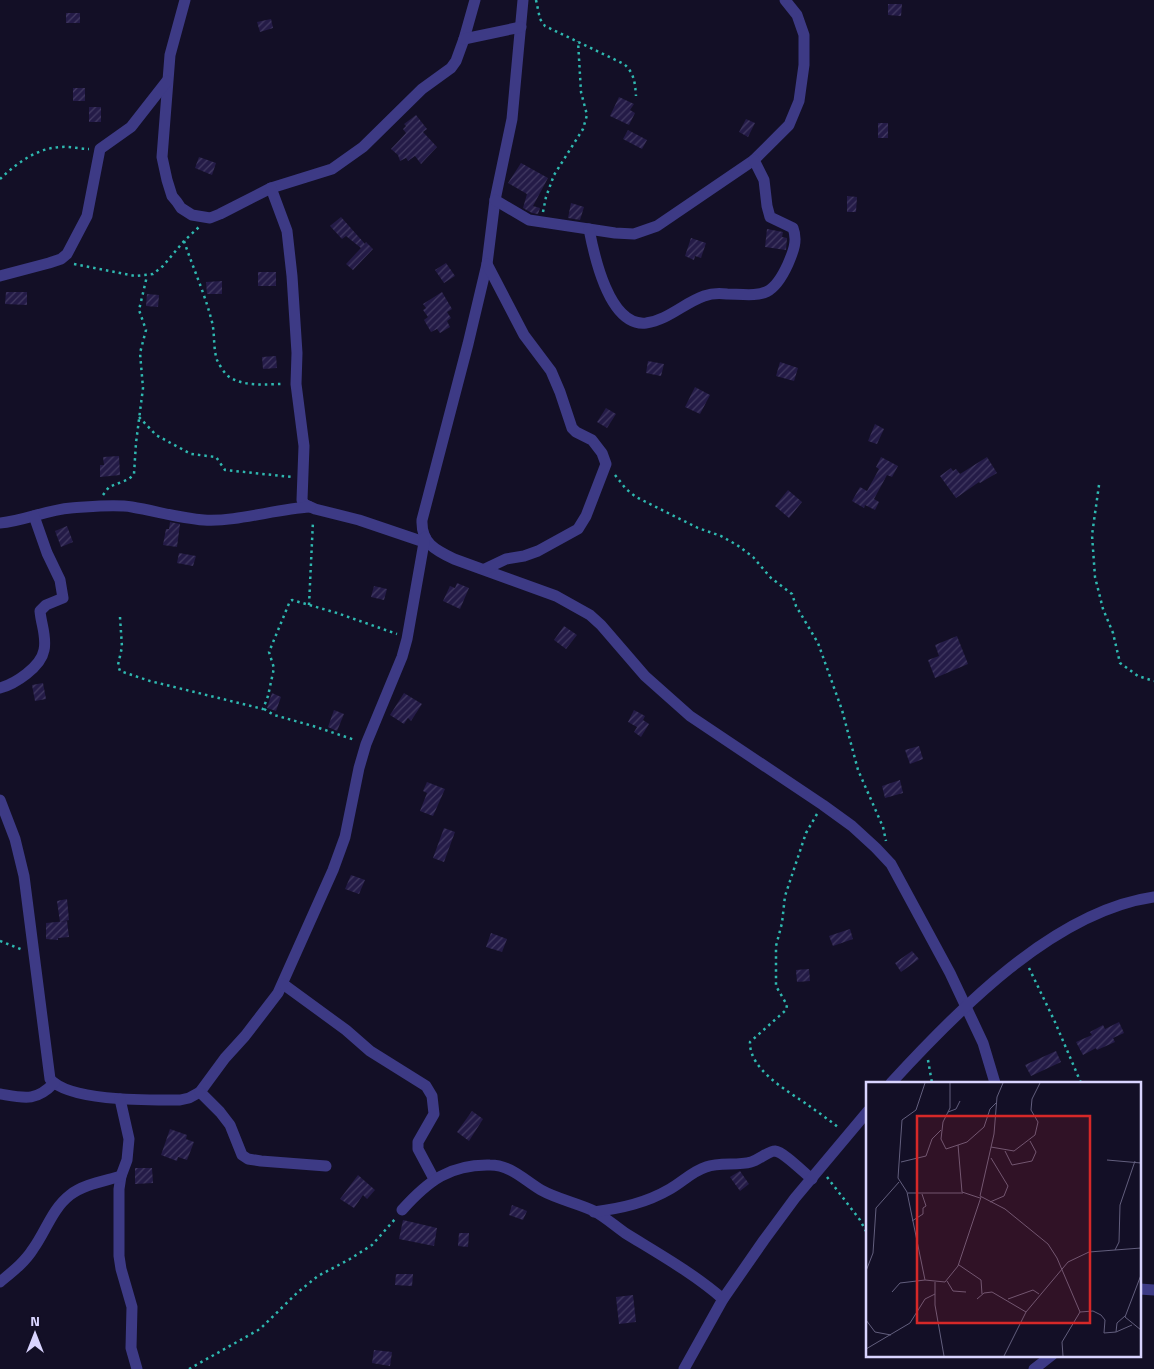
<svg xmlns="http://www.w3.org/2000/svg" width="1154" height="1369" viewBox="0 0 1154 1369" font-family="'Titillium Web',sans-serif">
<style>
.building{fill:url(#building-hatch)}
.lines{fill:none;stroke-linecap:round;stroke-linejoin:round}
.path{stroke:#2fb8b0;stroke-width:2.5;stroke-dasharray:2.5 4;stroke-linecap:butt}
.street{stroke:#3d3a85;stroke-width:11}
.inset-road{fill:none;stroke:#625e7d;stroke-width:1}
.view{fill:#d62828;fill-opacity:0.15;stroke:#d62828;stroke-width:2.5}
.inset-edge{fill:none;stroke:#d9d4ff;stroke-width:2.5}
</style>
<defs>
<pattern id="building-hatch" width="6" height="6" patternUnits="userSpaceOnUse" patternTransform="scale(1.25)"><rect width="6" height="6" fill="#241b47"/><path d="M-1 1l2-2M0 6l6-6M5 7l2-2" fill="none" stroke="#433b63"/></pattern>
</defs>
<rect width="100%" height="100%" fill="#130f26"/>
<g class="building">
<polygon points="888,4 902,4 901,16 888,15"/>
<rect x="66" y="13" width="14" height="10"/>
<polygon points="271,19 273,28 260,32 257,22"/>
<rect x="73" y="88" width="12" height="13"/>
<polygon points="619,97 634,104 630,110 635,113 629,125 610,116"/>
<rect x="89" y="107" width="12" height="15"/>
<polygon points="416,115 427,129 423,132 437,147 421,164 415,156 408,161 406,158 400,161 398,155 391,149 406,133 403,129 406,126 404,124"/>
<polygon points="746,119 755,123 748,137 739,132"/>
<rect x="878" y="123" width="10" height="15"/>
<polygon points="628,130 647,140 642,149 623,139"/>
<polygon points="199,157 216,163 212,175 195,168"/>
<polygon points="521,163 548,178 533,206 540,208 538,214 532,213 523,208 527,194 508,183"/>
<polygon points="847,196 857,197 856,212 847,212"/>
<polygon points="571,203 584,207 580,220 568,218"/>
<polygon points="341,217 365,244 366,242 373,249 353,270 346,264 361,248 346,236 342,239 330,226"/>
<polygon points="767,229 783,232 782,237 787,238 786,250 765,247"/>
<polygon points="691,238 706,243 701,258 695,256 694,260 685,256"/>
<polygon points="446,263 455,276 444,283 435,270"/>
<rect x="258" y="272" width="18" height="14"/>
<polygon points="222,281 222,294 207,294 206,282"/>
<polygon points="6,292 27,292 27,305 5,304"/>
<polygon points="442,292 452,309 447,312 451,318 447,321 450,327 440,333 437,329 431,332 424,320 428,317 423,310 426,308 423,304"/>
<polygon points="147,294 159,295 158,307 146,306"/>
<polygon points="276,356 277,368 263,369 262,357"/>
<polygon points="648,361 664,364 661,376 646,373"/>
<polygon points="780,362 798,368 794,381 776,376"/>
<polygon points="695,387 710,395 700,414 685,407"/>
<polygon points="606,408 616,414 607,428 597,422"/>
<polygon points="875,424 884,429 877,444 868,441"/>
<polygon points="119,456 120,475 100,477 100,465 104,465 103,457"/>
<polygon points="881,457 898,466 892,477 887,475 874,499 879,502 875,510 865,505 864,508 852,501 860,487 867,491 879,469 876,467"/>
<polygon points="987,457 997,473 980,483 979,482 956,498 940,476 951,468 953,471 956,469 960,474"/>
<polygon points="788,490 802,502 789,518 775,506"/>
<polygon points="170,522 180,524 177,547 163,545 166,529 169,529"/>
<polygon points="67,526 73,542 61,547 55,531"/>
<polygon points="179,553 196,556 193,566 177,563"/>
<polygon points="457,583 469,588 460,609 443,601 450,586 455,588"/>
<polygon points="374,586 387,589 384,600 371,597"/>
<polygon points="564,626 577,635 566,649 554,640"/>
<polygon points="957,636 968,664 935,678 928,660 939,656 935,645"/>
<polygon points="43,683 46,699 35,701 32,685"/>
<polygon points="272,693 281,697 276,711 267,708"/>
<polygon points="404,693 422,704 411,721 408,718 404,724 390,715"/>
<polygon points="334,710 344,714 337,731 328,727"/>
<polygon points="634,710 645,716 643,720 649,724 641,737 634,732 637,727 628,722"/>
<polygon points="919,746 923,759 910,764 905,750"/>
<polygon points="900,780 903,793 885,798 882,786"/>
<polygon points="427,782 445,789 433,816 420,811 427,793 423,791"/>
<polygon points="444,828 455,832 444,862 433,858"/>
<polygon points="351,875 365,880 359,894 345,889"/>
<polygon points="67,899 69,920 60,922 57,901"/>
<polygon points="67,921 69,937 58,938 58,940 46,939 46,923"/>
<polygon points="850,929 853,939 833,946 829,936"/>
<polygon points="491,933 507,939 502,952 486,947"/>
<polygon points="912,951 919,959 901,972 895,963"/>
<polygon points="809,969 810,981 797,982 796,970"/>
<polygon points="1119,1022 1124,1033 1113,1038 1115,1042 1097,1050 1096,1048 1083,1055 1076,1042 1092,1035 1090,1032 1103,1025 1105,1029"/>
<polygon points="1056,1051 1061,1062 1031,1076 1025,1065"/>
<polygon points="472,1111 483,1119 469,1141 457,1132"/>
<polygon points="170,1129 187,1135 186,1139 194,1142 187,1160 178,1157 177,1161 161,1155"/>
<polygon points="135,1168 152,1168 153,1183 135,1184"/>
<polygon points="740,1171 749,1184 740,1191 730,1177"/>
<polygon points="358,1175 375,1190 367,1199 363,1195 354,1208 340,1199"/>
<polygon points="512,1205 527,1211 523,1220 509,1215"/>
<polygon points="403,1220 437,1228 434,1246 399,1239"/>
<polygon points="459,1233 469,1233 468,1247 458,1246"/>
<polygon points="396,1274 413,1274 412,1286 395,1285"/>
<polygon points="633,1295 636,1322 619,1324 616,1297"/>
<polygon points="374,1350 392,1352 390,1366 372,1363"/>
</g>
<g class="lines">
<g class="path">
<path d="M536 0 540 19 545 26 624 64C634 73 635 82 636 96"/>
<path d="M0 179C17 163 37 148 61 147 70 146 80 149 89 149"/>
<polyline points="543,212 546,197 554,175 583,129 587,115 581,92 578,41"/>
<path d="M184 241C193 268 205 294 212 322 215 334 213 348 217 360 220 366 225 375 231 378 246 387 268 384 284 384"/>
<polyline points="74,264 135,276 153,274 163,266 184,241 199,227"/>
<polyline points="139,417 156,435 191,454 216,457 225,470 292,477"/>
<polyline points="615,475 626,489 636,497 698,528 721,536 737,545 753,557 771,578 792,594 796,606 818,643 842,710 858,770 883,827 886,841"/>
<polyline points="1099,485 1092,535 1095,577 1103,609 1113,633 1120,663 1138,676 1154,681"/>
<polyline points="103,495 109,487 129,479 134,474 136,443 143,388 140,353 146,330 139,310 147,276"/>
<polyline points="309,605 313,521"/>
<polyline points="120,617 122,647 118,665 120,671 150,681 263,709 268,696 274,668 269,652 290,601 292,600 337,613 397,634"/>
<polyline points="264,709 274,715 313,726 355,740"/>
<path d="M817 814 806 833 785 896 782 923 776 946V986L787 1005 786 1010 750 1042C749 1070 788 1091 808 1105 818 1112 829 1120 839 1128"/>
<polyline points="0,941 23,950"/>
<polyline points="1029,968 1055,1022 1081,1083"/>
<polyline points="928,1060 932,1083"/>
<polyline points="827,1177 860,1220 868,1235"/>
<polyline points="189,1369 260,1329 298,1292 318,1276 350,1259 372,1245 396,1218"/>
</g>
<g class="street">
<polyline points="185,0 170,55 162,157 167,180 172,196 177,202 181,208 192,215 210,218 220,214 271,188 332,169 363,147 422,89 451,68 456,61 464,39 475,0"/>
<path d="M523 0 512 119 495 200 487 264 468 344 422 520C421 543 435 550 454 559L556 596 590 615 601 625 645 676 690 716 823 805 852 826 876 848 891 864 950 973 983 1043 995 1083"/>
<polyline points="464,39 521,27"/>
<polyline points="271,188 287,231 292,276 297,353 296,384 304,446 302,500 304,504 315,509 359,520 424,542"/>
<polyline points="495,200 529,220 615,233 634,234 657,226 754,160 789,125 799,101 804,65 804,35 797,15 785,0"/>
<path d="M589 229C594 255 609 327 646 323 668 320 684 303 704 296 712 293 719 293 727 294 762 295 772 299 788 264 793 252 798 241 793 228L770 217 767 206 764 180 754 160"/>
<polyline points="0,276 49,263 61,259 67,254 87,216 100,149 131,127 167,81"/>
<path d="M0 523C24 521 46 510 71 508 90 507 113 504 132 507 156 511 179 518 204 520 237 522 275 509 310 507"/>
<polyline points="485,569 506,559 524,556 538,551 578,529 586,516 606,464 602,453 592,440 576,432 572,428 560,392 551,371 524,335 487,264"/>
<path d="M0 688C15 684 41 667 44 650 47 637 41 624 40 611L46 605 63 598 60 580 47 553 34 516"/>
<path d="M0 800 15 839 24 876 50 1079C70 1102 151 1100 180 1100L189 1098 200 1092 225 1058 245 1036 278 993 333 870 345 837 359 768 366 744 402 657 407 639 425 537"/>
<polyline points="283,984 346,1030 370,1051 426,1086 432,1096 434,1114 418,1142 418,1149 434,1179"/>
<path d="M891 1083C957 1011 1054 911 1154 897"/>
<polyline points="200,1092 220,1112 230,1125 242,1155 248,1159 261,1161 326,1166"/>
<path d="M0 1094C24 1098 36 1102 54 1083"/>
<polyline points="120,1099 129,1139 127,1160 121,1176 119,1189 119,1256 121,1269 132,1307 131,1348 137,1369"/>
<path d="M402 1210C428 1181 450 1164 490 1165 511 1165 524 1180 541 1190 557 1199 577 1203 594 1211 605 1217 615 1226 625 1233 659 1254 693 1273 723 1299"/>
<path d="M594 1212C622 1208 646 1203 670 1189 682 1182 693 1171 706 1167 720 1162 737 1166 751 1162 759 1160 768 1151 775 1151 784 1152 804 1173 812 1179"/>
<path d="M0 1282C12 1272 25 1262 33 1249 46 1231 52 1209 70 1195 84 1184 105 1181 121 1176"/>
<polyline points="1140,1289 1154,1290"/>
<polyline points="684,1369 723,1299 764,1240 795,1198 868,1111"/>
<polyline points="1034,1369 1052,1355"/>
</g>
</g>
<g transform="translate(866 1082)">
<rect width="275" height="275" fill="#130f26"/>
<path class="inset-road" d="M59 1 50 28 36 38 32 96 41 110 59 198 79 200 92 184 115 115M84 1V26L77 40 75 57 80 67 101 60 118 45 124 27 130 21M137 1 131 15 128 52 114 114 139 127 182 162 191 176 214 230 196 260 197 274M82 30 90 27 94 19M92 63 96 110 114 116M125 65 148 69 169 53 172 40 165 28 166 17 174 1M139 69 146 83 166 79 170 70 164 59M241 78 275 81M35 80 60 74 66 57 75 48M42 111H97M124 120 138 114 142 104 125 76M46 139 57 132V126L60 124 56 112M249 168 253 160 254 123 269 79M93 183 115 198 116 212M0 189 7 171 10 126 33 100M275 193 259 235 275 248M81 199 87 209 100 210M69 200V223L78 274M26 210 34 201 59 198M111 217 118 211 126 210 160 230M142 217 167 208 173 212M214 230 227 229 235 233 239 238 238 251 250 250 266 243M0 238 9 250 25 253M250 250 251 241 259 234M0 267 44 241 59 217 69 212M138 274 160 230 202 180 223 170 275 166"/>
<path class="view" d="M51 34H224V241H51Z"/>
<rect width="275" height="275" class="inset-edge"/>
</g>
<g transform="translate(35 1334)" stroke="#130f26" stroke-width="4" paint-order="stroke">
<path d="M0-4L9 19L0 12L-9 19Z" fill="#d9d4ff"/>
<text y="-8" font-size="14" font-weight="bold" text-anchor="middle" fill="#d9d4ff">N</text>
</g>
</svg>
